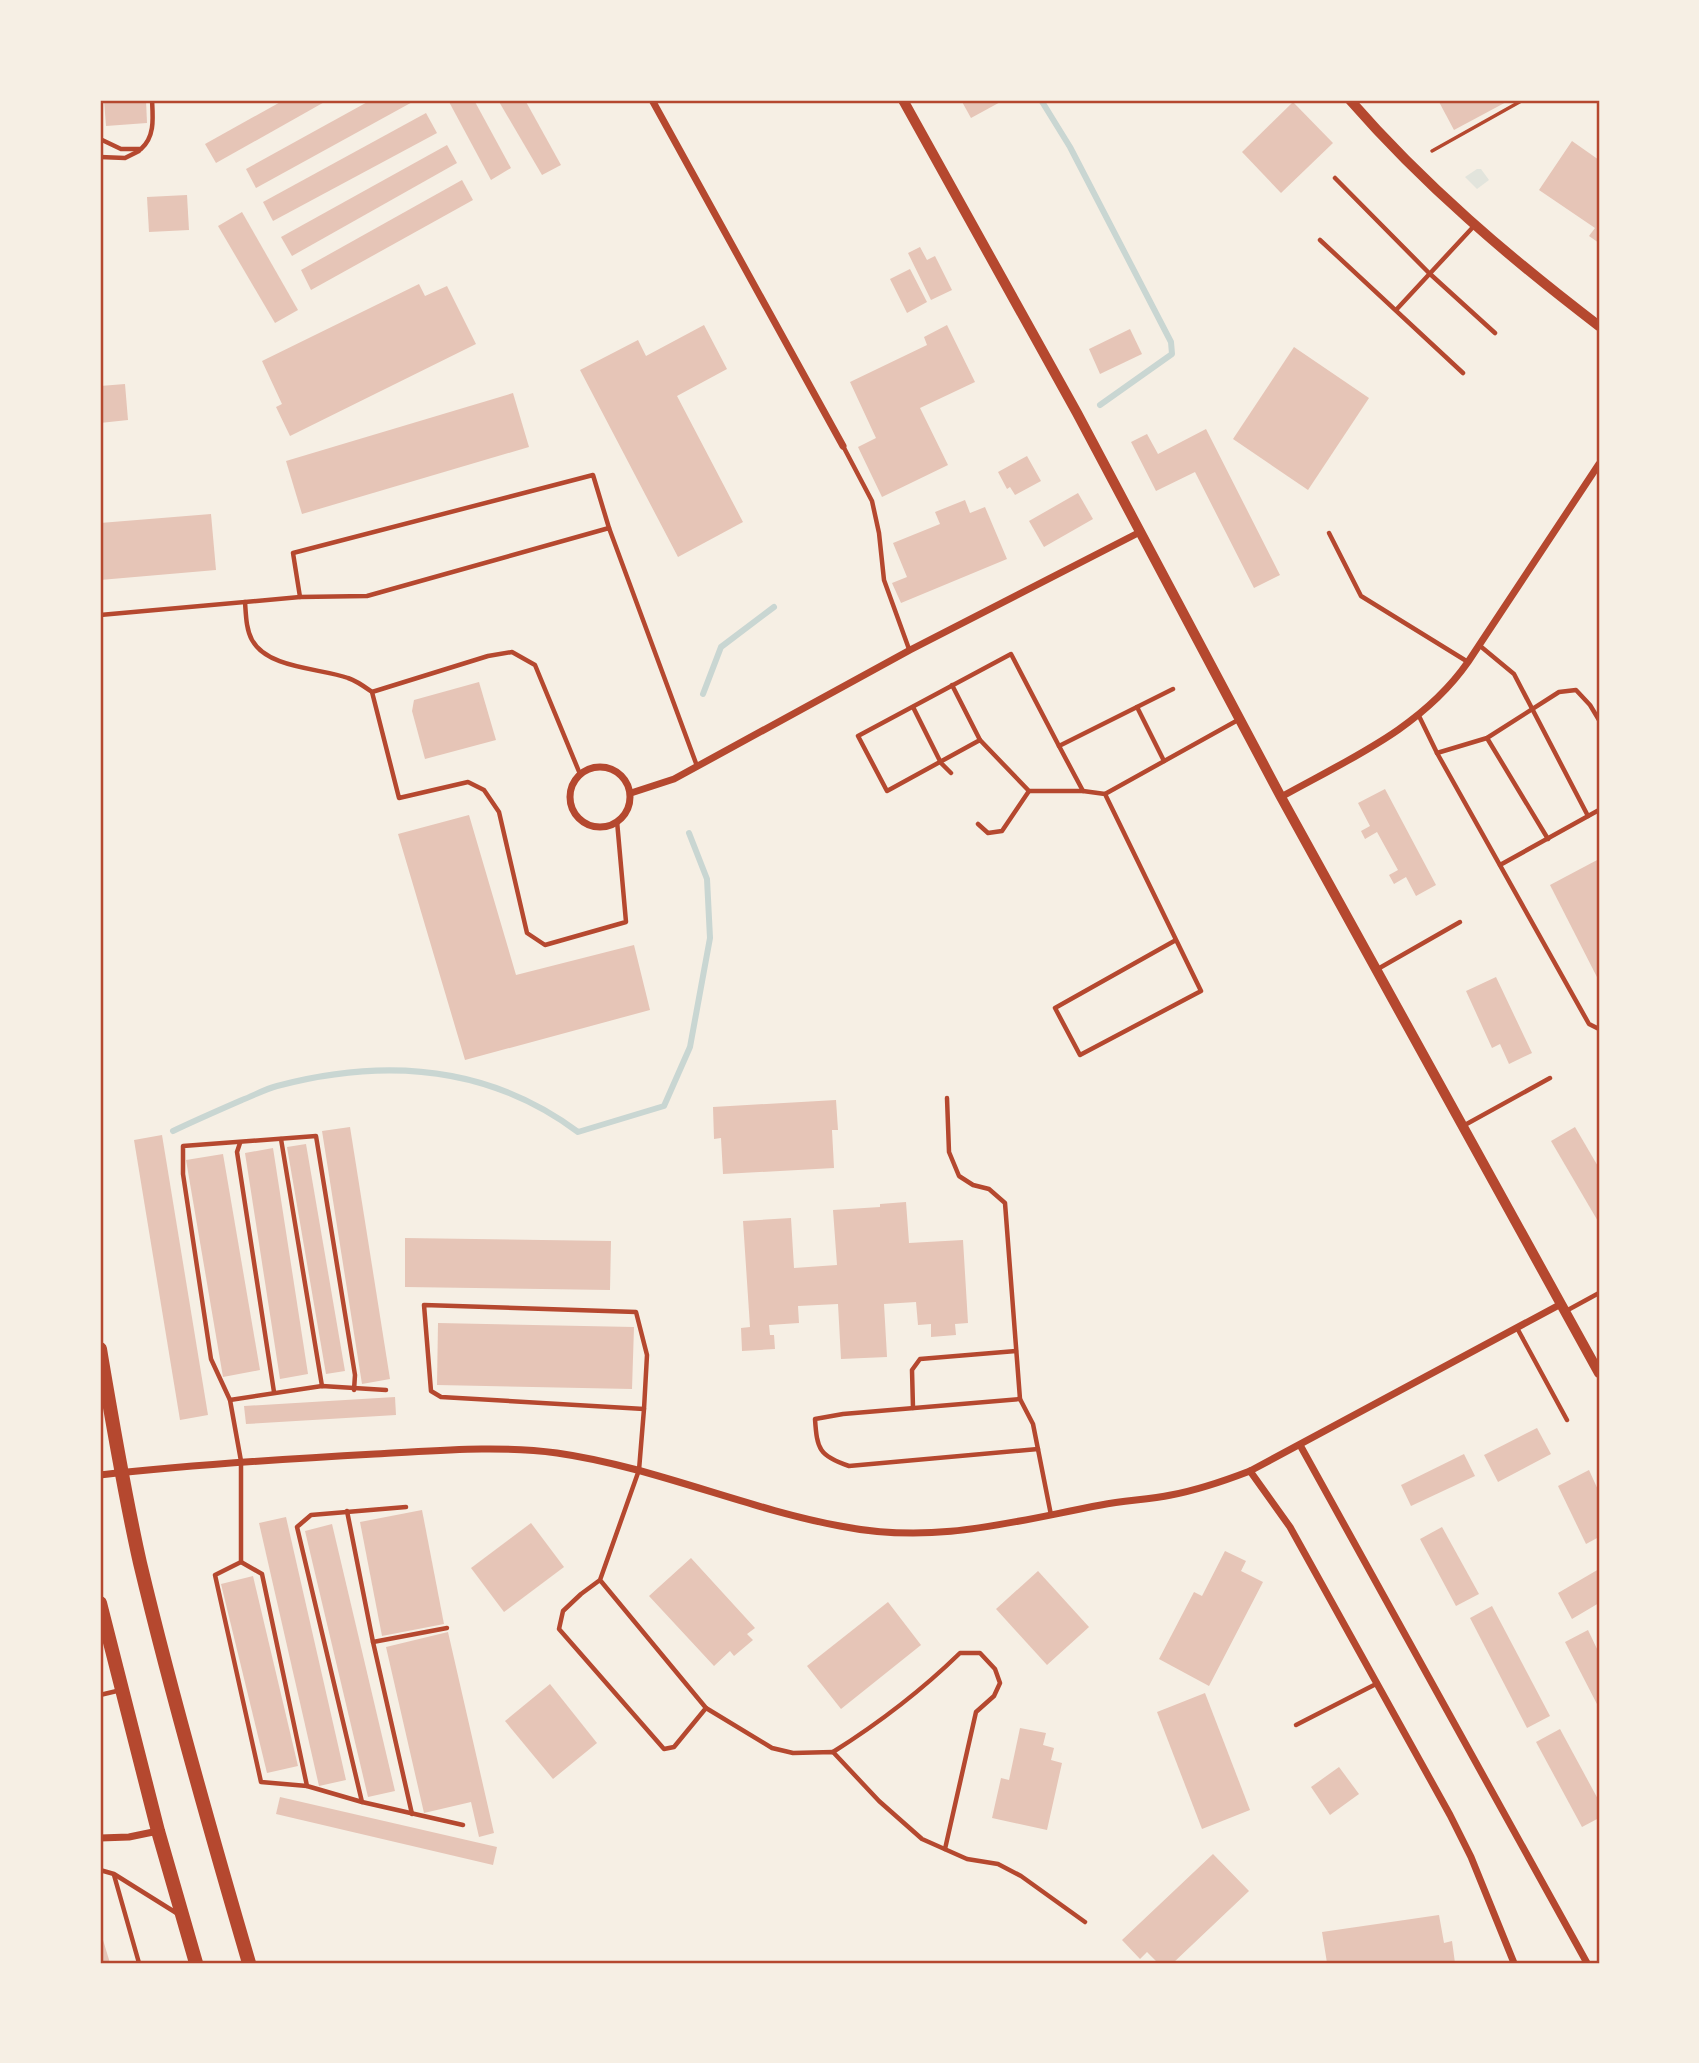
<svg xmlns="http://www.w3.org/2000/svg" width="1699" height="2063" viewBox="0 0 1699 2063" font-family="Roboto,sans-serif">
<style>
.green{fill:#e2e4dc}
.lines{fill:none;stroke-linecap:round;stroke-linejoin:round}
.stream{stroke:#c9d6d2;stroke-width:6}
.building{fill:#e6c5b7}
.path{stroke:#b5482f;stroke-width:3.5}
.service{stroke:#b5482f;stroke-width:4.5}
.minor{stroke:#b5482f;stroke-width:7}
.tertiary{stroke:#b5482f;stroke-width:10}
.primary{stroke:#b5482f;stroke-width:14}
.neatline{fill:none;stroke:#b5482f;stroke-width:2.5}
</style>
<rect width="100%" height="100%" fill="#f6efe4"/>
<polygon class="green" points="1477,169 1481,169 1489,180 1477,189 1465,177"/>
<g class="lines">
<g class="stream">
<polyline points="1041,100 1070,147 1171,342 1172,354 1100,405"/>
<polyline points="703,694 721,647 774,607"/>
<path d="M173 1131C196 1120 219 1110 242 1100 253 1096 265 1089 277 1086 383 1058 488 1065 578 1132L664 1106 690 1047 710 938 707 879 689 833"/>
</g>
</g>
<g class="building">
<polygon points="104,100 146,100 147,123 106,126"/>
<polygon points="284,100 328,100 216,163 205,144"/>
<polygon points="371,100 416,100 256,188 246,169"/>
<polygon points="448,100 474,100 511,168 491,180"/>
<polygon points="498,100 525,100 561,165 542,175"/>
<polygon points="961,100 1004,100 971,118"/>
<polygon points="1438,100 1510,100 1454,130"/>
<polygon points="1293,102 1333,143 1281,193 1242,152"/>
<polygon points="426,113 437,133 273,221 263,202"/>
<polygon points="1572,141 1599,160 1599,243 1589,236 1595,228 1539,190"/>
<polygon points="447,145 457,163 292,256 281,237"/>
<polygon points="462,180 473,200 311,290 301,270"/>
<polygon points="187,195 189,230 149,232 147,197"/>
<polygon points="242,212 298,310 275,323 218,226"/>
<polygon points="920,247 927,260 935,256 952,290 931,300 908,253"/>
<polygon points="910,269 927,302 907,313 890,279"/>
<polygon points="419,284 425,296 447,286 476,344 290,436 276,407 282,404 262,361"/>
<polygon points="704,325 727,369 677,396 743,522 678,557 580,370 638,340 646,356"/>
<polygon points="947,325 975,382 920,408 948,465 882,497 858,447 876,438 850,382 927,345 924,337"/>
<polygon points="1130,329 1142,354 1100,374 1089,349"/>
<polygon points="1294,347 1369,398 1308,490 1233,439"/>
<polygon points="125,384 128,420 100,423 100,386"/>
<polygon points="513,393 529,447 302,514 286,461"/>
<polygon points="1206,429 1280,575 1254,588 1195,472 1156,491 1131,442 1147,434 1158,454"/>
<polygon points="1027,456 1041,481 1015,495 1010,487 1007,489 998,472"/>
<polygon points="1078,493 1093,519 1044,547 1029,521"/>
<polygon points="965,500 970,513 985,507 1007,559 901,603 892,583 907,577 893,543 940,524 935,512"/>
<polygon points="211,514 216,570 100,580 100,523"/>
<polygon points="479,682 496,740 425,759 412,711 414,700"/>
<polygon points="1385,789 1436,885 1416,896 1406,877 1394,884 1389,875 1398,870 1377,832 1365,839 1361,831 1370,826 1358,803"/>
<polygon points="469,815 516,975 634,945 650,1010 465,1060 398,834"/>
<polygon points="1599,859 1599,981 1550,885"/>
<polygon points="1496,977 1532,1053 1509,1064 1500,1044 1492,1048 1466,991"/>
<polygon points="836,1100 838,1130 832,1130 834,1168 723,1174 721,1138 714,1139 713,1107"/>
<polygon points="350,1127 390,1379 362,1384 322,1131"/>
<polygon points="1575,1127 1599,1168 1599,1223 1551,1141"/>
<polygon points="162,1135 208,1415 180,1420 134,1140"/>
<polygon points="306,1144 345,1371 326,1374 287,1147"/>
<polygon points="273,1148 308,1374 280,1379 245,1153"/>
<polygon points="223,1154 260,1370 223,1377 186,1160"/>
<polygon points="906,1202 909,1243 963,1240 968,1323 955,1324 956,1335 931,1337 931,1324 918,1325 916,1302 884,1304 887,1357 841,1359 838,1304 798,1306 799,1323 769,1325 770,1335 774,1335 775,1349 742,1351 741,1328 750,1327 743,1221 791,1218 794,1268 837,1265 833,1210 880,1207 880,1204"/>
<polygon points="405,1238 611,1241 610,1290 405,1287"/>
<polygon points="438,1323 634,1327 632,1389 437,1385"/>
<polygon points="395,1397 396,1415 246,1424 244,1406"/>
<polygon points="1537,1428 1551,1454 1498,1482 1484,1455"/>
<polygon points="1464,1454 1475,1476 1411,1506 1401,1485"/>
<polygon points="1589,1470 1599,1492 1599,1537 1586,1544 1558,1486"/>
<polygon points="422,1510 444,1624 382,1636 360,1522"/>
<polygon points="286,1517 346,1780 319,1786 259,1523"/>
<polygon points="531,1523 564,1567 504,1612 471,1568"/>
<polygon points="332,1524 395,1791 368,1797 305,1531"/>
<polygon points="1442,1527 1479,1594 1456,1606 1420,1539"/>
<polygon points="1225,1551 1246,1561 1241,1571 1263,1582 1209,1686 1159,1659 1194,1592 1202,1596"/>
<polygon points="691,1558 755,1628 747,1634 753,1640 734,1656 730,1651 714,1666 649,1596"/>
<polygon points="1599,1569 1599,1603 1572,1619 1558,1593"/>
<polygon points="1038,1571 1089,1627 1047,1665 996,1609"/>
<polygon points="253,1576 298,1766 267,1773 221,1584"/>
<polygon points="888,1602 921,1645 841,1709 807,1666"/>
<polygon points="1492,1606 1550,1716 1527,1728 1470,1618"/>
<polygon points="1588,1630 1599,1653 1599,1708 1565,1642"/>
<polygon points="448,1632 494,1833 479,1837 471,1802 424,1813 386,1647"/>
<polygon points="550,1684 597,1743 553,1779 505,1721"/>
<polygon points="1205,1693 1250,1810 1202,1829 1157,1712"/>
<polygon points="1020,1728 1046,1733 1043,1745 1054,1748 1051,1760 1062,1763 1047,1830 992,1818 1001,1778 1009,1780"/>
<polygon points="1560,1729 1599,1801 1599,1818 1582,1827 1536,1742"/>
<polygon points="1339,1767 1359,1794 1330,1815 1311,1787"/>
<polygon points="280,1797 497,1847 493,1865 276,1814"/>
<polygon points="1213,1854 1249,1891 1173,1963 1158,1963 1147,1952 1140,1959 1122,1940"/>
<polygon points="1439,1915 1444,1943 1452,1941 1455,1963 1327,1963 1322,1932"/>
<polygon points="100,1930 110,1963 100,1963"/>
</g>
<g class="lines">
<polyline class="path" points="1432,151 1523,100"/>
<g class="service">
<path d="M100 139 121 149H141C155 137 153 118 152 100"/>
<polyline points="100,157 125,158 139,151"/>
<polyline points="1335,178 1429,273 1495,333"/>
<polyline points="1320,240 1463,373"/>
<polyline points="1396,310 1474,226"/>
<polyline points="843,446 872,501 879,533 884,580 909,649"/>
<polyline points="1329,533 1361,596 1468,662"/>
<polyline points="300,597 293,553 593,475 609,528"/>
<path d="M245 602C246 615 246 629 252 640 268 669 321 668 348 678 357 681 365 687 372 692"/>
<polyline points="100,615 300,597 367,596 609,528 697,766"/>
<polyline points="1479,645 1514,674 1588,816"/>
<polyline points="952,685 980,740"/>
<polyline points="1173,689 1059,746 1011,654 858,736 887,791 980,740 1029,791 1083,791 1105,794 1201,991 1080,1055 1055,1008 1176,940"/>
<polyline points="913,707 941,763 951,773"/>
<polyline points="1137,707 1164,761"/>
<polyline points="1419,716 1437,753 1589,1024 1599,1029"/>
<polyline points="1487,738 1548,839"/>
<polyline points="1059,746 1083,791"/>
<polyline points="1437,753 1487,738 1559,692 1576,690 1590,705 1599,720"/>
<polyline points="580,774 535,665 512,652 488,656 372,692 399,798 468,782 484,790 499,812 527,933 545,945 626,922 617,821"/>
<polyline points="1105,794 1238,720"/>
<polyline points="978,824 988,833 1002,831 1029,791"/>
<polyline points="1500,865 1599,810"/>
<polyline points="1376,970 1460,922"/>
<polyline points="947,1098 949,1152 959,1176 973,1185 989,1189 1005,1203 1020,1399 1033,1424 1051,1515"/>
<polyline points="1463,1126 1550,1078"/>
<polyline points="281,1139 322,1386"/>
<polyline points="240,1143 237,1152 274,1392"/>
<polygon points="424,1305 636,1312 647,1355 644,1409 441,1397 431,1391"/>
<polyline points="1566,1311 1599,1293"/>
<polyline points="1517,1328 1567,1420"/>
<path d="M1020 1399 843 1414 815 1419C817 1449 819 1456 849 1466L1038 1449"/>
<polyline points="230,1400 322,1386 386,1390"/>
<polyline points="913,1408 912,1370 920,1359 1016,1351"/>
<polyline points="347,1511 373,1642 412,1814"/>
<polyline points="241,1562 262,1574 307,1786 362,1802 463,1825"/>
<polyline points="600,1580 706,1708 674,1747 664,1749 559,1629 563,1611 581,1594 600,1580 639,1470 644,1409"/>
<polyline points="373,1642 447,1628"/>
<polyline points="100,1695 121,1690"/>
<polyline points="706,1708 772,1748 793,1753 833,1752 879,1801 922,1839 967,1859 998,1864 1021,1876 1085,1922"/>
<polyline points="1296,1725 1376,1684"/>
<path d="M833 1752C879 1723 921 1691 960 1653H980L995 1669 1000 1683 994 1696 976 1712 945 1849"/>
<polyline points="307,1786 261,1782 215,1575 241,1562 241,1461 230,1400 211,1359 183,1174 183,1146 316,1136 355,1375 354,1390"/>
<polyline points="362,1802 297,1527 311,1515 406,1507"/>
<polyline points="100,1870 114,1874 178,1914"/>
<polyline points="114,1875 139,1963"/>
</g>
<g class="minor">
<polyline points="652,100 843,446"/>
<circle cx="600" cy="797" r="30"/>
<polyline points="631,793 674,779 910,650 1140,532"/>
<path d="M1281 797C1349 759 1422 728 1468 662L1599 464"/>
<polyline points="1300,1445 1587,1963"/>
<polyline points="1250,1471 1290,1527 1450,1815 1471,1857 1514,1963"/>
<path d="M100 1475C191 1465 283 1459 375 1454 435 1451 497 1445 557 1453 654 1467 744 1508 840 1526 935 1545 1010 1522 1101 1505 1125 1500 1148 1500 1171 1495 1198 1490 1224 1481 1250 1471L1561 1304"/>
<polyline points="100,1838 129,1837 158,1831"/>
</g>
<g class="tertiary">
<polyline points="903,100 1077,413 1281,797 1599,1373"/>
<path d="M1350 100C1424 185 1510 258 1599 326"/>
</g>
<g class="primary">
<path d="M100 1349C112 1420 124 1492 140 1563 172 1697 210 1830 249 1963"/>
<polyline points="100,1603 158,1831 196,1963"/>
</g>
</g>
<rect width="1699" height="2063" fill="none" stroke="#f6efe4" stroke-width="203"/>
<rect x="102" y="102" width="1496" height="1860" class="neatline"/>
</svg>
